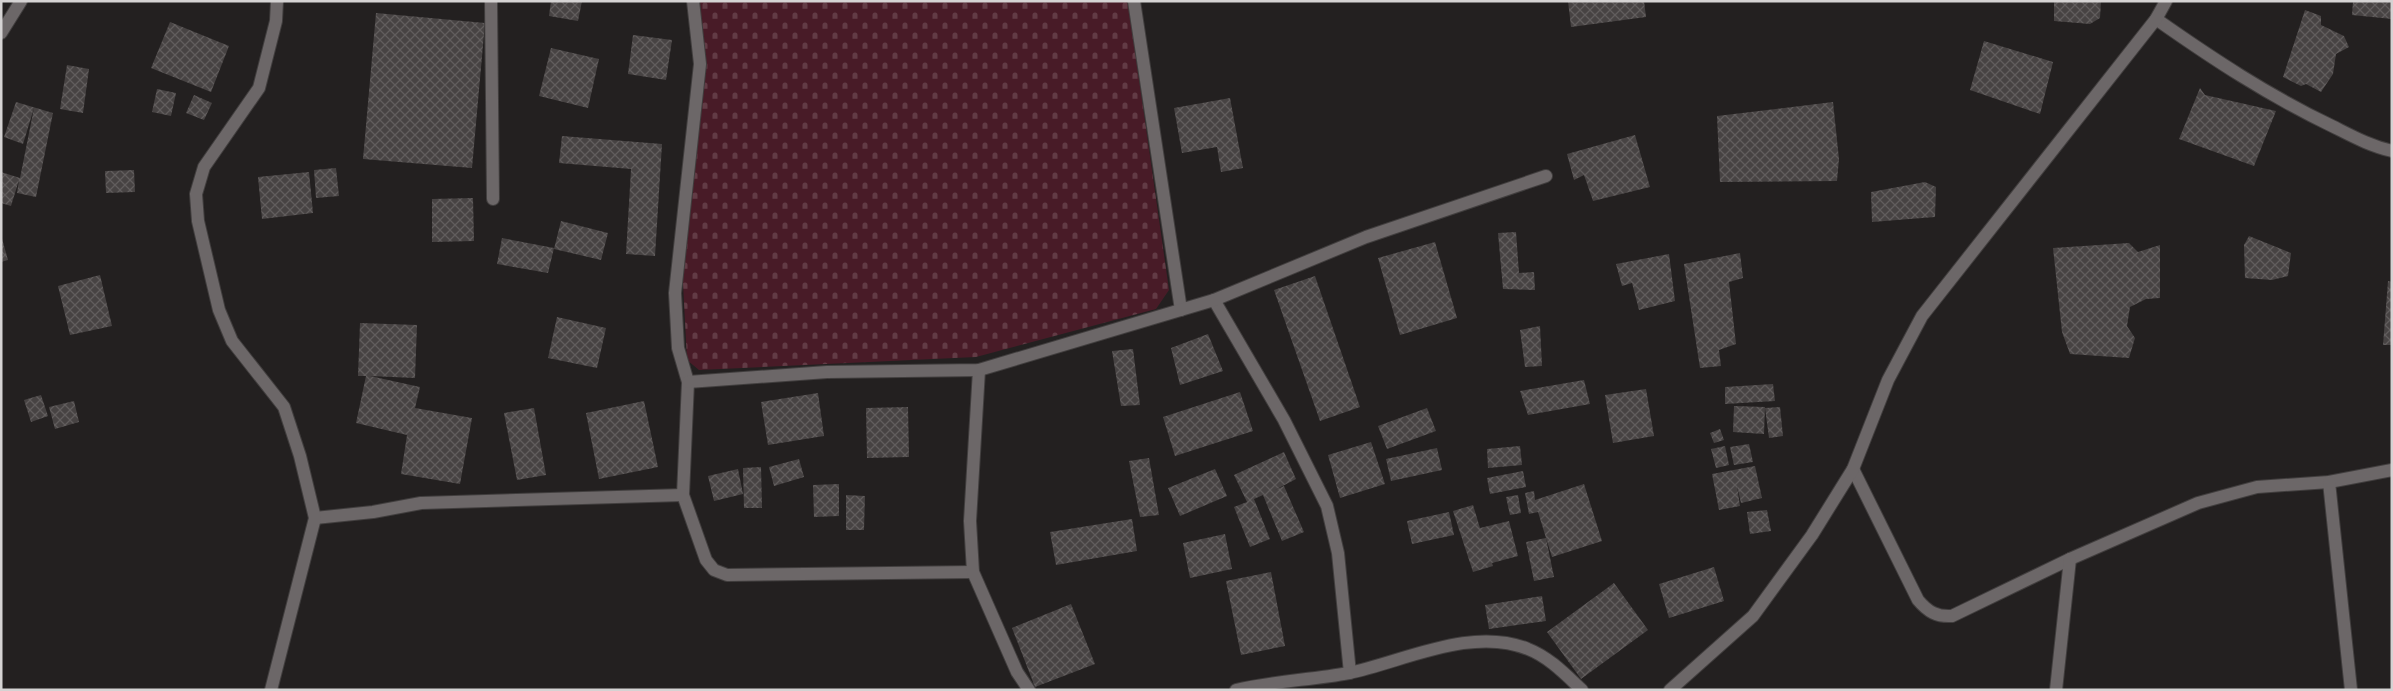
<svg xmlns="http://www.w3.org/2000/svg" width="2393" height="691" viewBox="0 0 2393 691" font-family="'Asap Condensed',sans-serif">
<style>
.cemetery{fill:url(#cemetery-stones)}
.building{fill:url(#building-cross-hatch)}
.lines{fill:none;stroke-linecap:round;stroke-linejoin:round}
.street-casing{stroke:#413e3e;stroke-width:14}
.street{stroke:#6c6768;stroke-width:12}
</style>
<defs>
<pattern id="cemetery-stones" width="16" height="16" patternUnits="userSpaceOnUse" patternTransform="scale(1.25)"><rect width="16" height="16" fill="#481b27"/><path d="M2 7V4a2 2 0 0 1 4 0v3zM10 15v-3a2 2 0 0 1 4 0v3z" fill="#623b45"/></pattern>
<pattern id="building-cross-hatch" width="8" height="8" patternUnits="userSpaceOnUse" patternTransform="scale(1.25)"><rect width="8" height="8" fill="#474343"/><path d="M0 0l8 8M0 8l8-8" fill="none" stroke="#615d5d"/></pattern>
</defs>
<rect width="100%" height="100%" fill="#232020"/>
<polygon class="cemetery" points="699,1 1128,1 1169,290 1156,309 976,357 699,370 687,360 682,264 706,70"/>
<g class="building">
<polygon points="551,1 582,1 578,21 549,16"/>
<polygon points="1568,1 1644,1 1646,17 1571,27"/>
<polygon points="2054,1 2101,1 2100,18 2090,24 2054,21"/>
<polygon points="2353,1 2392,1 2392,19 2352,15"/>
<polygon points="2305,10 2321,16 2321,25 2344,36 2349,47 2336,54 2333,74 2321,92 2306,84 2301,86 2283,77"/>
<polygon points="376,13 485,23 472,168 363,159"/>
<polygon points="170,22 229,46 211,92 151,68"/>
<polygon points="633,35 672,40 666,80 628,74"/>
<polygon points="1984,41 2053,62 2040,114 1970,90"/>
<polygon points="551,48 599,59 588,108 539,96"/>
<polygon points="67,65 89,69 83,113 60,109"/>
<polygon points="2200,88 2205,95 2276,111 2254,166 2179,139"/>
<polygon points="157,89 176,93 171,116 152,112"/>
<polygon points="194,95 212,103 204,120 186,113"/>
<polygon points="1230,98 1243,168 1221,172 1217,147 1182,153 1174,108"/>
<polygon points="16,102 53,113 36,197 17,193 19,180 11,206 1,203 1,172 20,178 34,108 23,144 4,137"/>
<polygon points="1833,102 1839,159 1837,181 1720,182 1717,116"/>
<polygon points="1635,135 1650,187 1593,201 1584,175 1574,180 1567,154"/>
<polygon points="562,136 662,144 655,256 626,254 631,169 559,163"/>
<polygon points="336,168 339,196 316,198 314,170"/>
<polygon points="134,170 135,192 106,193 105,171"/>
<polygon points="309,172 313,213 262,219 258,177"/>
<polygon points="1925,182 1936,187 1935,217 1872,222 1871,192"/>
<polygon points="473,198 474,241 432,242 432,199"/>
<polygon points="561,221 608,233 601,260 554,249"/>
<polygon points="1516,232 1519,273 1534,272 1535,290 1503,289 1498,233"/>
<polygon points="1,235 8,260 1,262"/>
<polygon points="2249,236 2291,253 2288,276 2272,280 2245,278 2244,245"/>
<polygon points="502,238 554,248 548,273 497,264"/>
<polygon points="1435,242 1457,318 1400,335 1378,258"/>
<polygon points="2129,243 2138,252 2160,245 2160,298 2146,299 2130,307 2127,326 2135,338 2129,358 2070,354 2062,332 2053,248"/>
<polygon points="1740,253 1743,278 1729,282 1736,344 1719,350 1721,366 1700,368 1684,264"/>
<polygon points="1669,254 1675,301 1639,310 1632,283 1622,286 1616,264"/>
<polygon points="100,275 112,326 70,335 58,286"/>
<polygon points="1315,276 1360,407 1320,421 1274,290"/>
<polygon points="2388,281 2392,282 2392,345 2383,345"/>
<polygon points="557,317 606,328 597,368 548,358"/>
<polygon points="360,323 417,325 415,378 370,376 420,387 415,408 472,418 460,484 401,474 407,435 356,423 366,376 358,376"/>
<polygon points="1540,326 1542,366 1525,367 1520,330"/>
<polygon points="1208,334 1223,371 1180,385 1171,348"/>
<polygon points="1133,349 1140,405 1121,406 1112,351"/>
<polygon points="1584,380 1590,404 1528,415 1520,391"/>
<polygon points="1773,384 1775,401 1725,404 1725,387"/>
<polygon points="1646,389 1654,436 1613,443 1605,395"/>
<polygon points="1240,392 1253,431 1175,456 1163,417"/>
<polygon points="818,393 824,436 768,445 761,402"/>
<polygon points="41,395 48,416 31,422 24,400"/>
<polygon points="74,401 79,422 55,429 49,407"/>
<polygon points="644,401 658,467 599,479 586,413"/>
<polygon points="1734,406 1765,407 1764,434 1733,432"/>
<polygon points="908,407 909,457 867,458 866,408"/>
<polygon points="1780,407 1783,436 1769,438 1765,408"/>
<polygon points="534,408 546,475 517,480 504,413"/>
<polygon points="1427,408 1436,431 1387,449 1378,426"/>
<polygon points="1720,429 1724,440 1714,443 1710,433"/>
<polygon points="1371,442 1385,484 1340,498 1328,455"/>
<polygon points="1749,444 1753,462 1734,465 1730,447"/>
<polygon points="1520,446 1522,465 1488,468 1487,449"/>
<polygon points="1725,446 1729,465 1716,468 1711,449"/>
<polygon points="1437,448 1442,470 1391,481 1386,459"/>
<polygon points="1284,452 1296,479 1275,490 1284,486 1304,532 1282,541 1263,495 1254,499 1270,539 1250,547 1234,507 1247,502 1234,475"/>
<polygon points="1149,458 1159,515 1140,517 1129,461"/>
<polygon points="799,459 804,477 774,486 769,467"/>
<polygon points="1755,466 1762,498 1741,503 1737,486 1740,506 1719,510 1712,474"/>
<polygon points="761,467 762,508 744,508 743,468"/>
<polygon points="738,469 743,494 714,501 708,476"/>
<polygon points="1215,469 1227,496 1180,516 1168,488"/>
<polygon points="1523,471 1526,487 1490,494 1487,478"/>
<polygon points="839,484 839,516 814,517 813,485"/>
<polygon points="1584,484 1602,541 1552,557 1546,538 1554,577 1534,581 1526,542 1546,538 1538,512 1529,514 1525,493 1534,491 1535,500"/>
<polygon points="846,495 865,496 864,530 846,530"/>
<polygon points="1518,495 1521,513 1510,515 1506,497"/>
<polygon points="1473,505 1480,528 1509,521 1518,556 1492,563 1493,566 1473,572 1453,511"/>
<polygon points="1767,510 1771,531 1750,534 1747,512"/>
<polygon points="1449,512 1454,535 1412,544 1407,521"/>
<polygon points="1132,519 1137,551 1056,565 1050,532"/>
<polygon points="1225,534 1232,569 1190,578 1183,543"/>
<polygon points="1714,567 1724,601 1669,618 1659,584"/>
<polygon points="1271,572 1285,646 1241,655 1226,581"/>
<polygon points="1614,583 1648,630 1581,679 1547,632"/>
<polygon points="1542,596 1546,621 1489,629 1485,605"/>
<polygon points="1071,604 1095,664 1035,687 1012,628"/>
</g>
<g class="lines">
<defs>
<g id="street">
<polyline points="491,1 493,199"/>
<polyline points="693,1 700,64 675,293 678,348 688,382 683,495 706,560 714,570 727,575 973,572"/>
<polyline points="1134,1 1181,310"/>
<path d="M2156 19C2213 59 2269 96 2332 126 2352 136 2370 146 2392 151"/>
<polyline points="1,33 21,1"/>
<polyline points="1214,300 1284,420 1327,506 1338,553 1350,673"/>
<polyline points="979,370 970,521 973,572 1017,672 1029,690"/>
<polyline points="688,382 827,372 979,370 1214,300 1366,237 1546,176"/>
<path d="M1853 469 1918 600C1928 612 1937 617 1952 616L2070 559 2198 503 2257 487 2329 482 2392 470"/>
<polyline points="2329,482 2351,690"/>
<polyline points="315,518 373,512 421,503 683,495"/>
<polyline points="271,690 315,518 300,456 284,407 232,341 219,310 198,221 196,194 204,167 259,88 276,21 277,1"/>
<path d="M1236 690C1273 681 1312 680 1349 673 1405 661 1472 626 1528 649 1549 657 1566 675 1582 690"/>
<polyline points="1670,690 1753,616 1812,535 1853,469 1888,380 1922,316 2156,19 2166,1"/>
<polyline points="2056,690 2070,559"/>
</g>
</defs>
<use href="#street" class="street-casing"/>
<use href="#street" class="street"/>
</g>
<rect width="2393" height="691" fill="none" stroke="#d5d3d3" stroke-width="5"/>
</svg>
